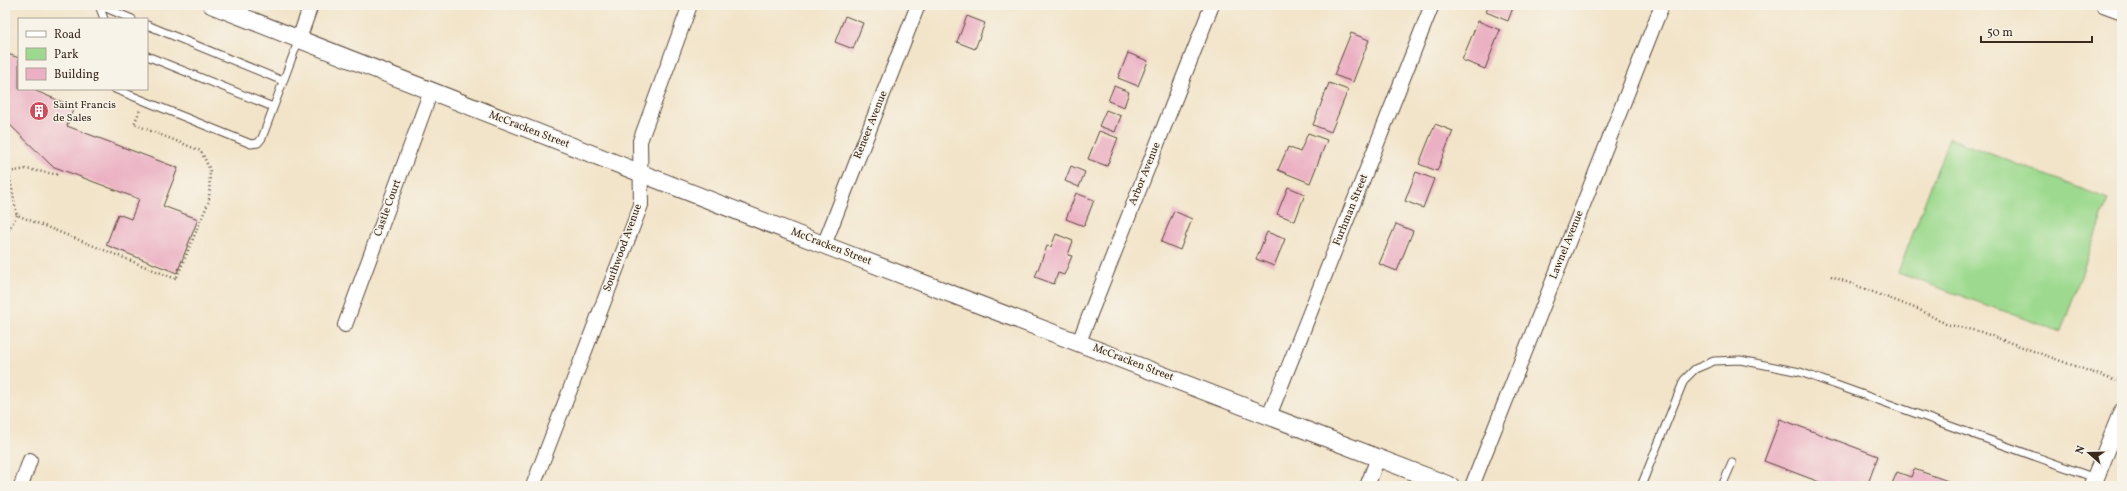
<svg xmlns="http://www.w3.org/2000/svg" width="2127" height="491" viewBox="0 0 2127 491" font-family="Vollkorn,serif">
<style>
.green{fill:#9dda8f;stroke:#6c8256}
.building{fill:#ebb0c3}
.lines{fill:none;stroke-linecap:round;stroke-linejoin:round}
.service-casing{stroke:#564638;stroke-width:9}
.minor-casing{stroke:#564638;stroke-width:16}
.tertiary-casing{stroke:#564638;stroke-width:19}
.path{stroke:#564638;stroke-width:2.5;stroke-dasharray:1 3;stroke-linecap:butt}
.service{stroke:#fff;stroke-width:7}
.minor{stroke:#fff;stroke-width:14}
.tertiary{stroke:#fff;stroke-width:17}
.labels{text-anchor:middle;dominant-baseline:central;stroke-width:3;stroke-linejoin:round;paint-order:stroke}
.poi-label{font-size:11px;fill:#3b2a1e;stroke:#f7f3e8;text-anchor:start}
.street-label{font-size:11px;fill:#3b2a1e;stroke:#f7f3e8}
</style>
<rect width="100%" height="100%" fill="#f7f3e8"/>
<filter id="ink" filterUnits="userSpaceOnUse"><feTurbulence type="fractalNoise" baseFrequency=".025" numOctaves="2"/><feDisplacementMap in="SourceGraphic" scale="8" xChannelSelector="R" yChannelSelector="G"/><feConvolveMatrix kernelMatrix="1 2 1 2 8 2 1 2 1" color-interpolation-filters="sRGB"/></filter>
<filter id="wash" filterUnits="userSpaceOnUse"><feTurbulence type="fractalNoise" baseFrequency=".012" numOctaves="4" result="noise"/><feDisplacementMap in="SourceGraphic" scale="16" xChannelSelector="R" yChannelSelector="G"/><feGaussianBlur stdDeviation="0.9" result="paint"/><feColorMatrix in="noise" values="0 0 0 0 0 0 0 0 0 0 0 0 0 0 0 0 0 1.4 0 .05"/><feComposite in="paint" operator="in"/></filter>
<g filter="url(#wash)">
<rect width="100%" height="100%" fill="#f2e4c9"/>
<polygon class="green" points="1949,138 2108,199 2061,332 1898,273"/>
<g id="blocks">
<g class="building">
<polygon points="1489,5 1514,5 1508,21 1486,12"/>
<polygon points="845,16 863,23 853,49 835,42"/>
<polygon points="967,16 985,23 975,49 957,42"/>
<polygon points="1478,21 1500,30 1485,69 1462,60"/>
<polygon points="1351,33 1369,40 1353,82 1334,75"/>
<polygon points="5,53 19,58 19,89 37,89 36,91 74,107 67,126 178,168 163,206 198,219 177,273 106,245 118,214 131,219 139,199 52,166 7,122 5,116"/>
<polygon points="1128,53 1148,61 1138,86 1118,78"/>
<polygon points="1329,83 1348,90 1331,132 1313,125"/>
<polygon points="1114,86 1129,92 1124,107 1108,101"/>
<polygon points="1106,110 1121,116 1115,132 1099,126"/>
<polygon points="1435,124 1453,131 1437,171 1419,164"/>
<polygon points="1099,131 1118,138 1107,166 1088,159"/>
<polygon points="1308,133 1327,140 1310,183 1278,170 1288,147 1300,152"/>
<polygon points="1071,166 1085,172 1079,187 1065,181"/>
<polygon points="1416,172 1434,179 1423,208 1405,201"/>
<polygon points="1288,187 1305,194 1295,221 1277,214"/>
<polygon points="1076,193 1094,200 1084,226 1066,219"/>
<polygon points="1174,211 1192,219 1180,250 1161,242"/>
<polygon points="1396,224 1413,231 1397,271 1379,264"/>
<polygon points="1267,232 1285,239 1274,266 1256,259"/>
<polygon points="1056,234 1073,241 1068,255 1072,256 1064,275 1058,273 1054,284 1035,277 1047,246 1051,247"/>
<polygon points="1780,419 1878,456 1867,486 1830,486 1764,461"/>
<polygon points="1914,469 1948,481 1946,486 1891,486 1897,472 1911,477"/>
</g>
</g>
</g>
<g filter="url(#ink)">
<use href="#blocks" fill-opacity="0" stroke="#564638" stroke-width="1"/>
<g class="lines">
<defs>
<g id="service">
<polyline points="99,5 132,19"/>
<polyline points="99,5 104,19"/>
<polyline points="243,17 247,5"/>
<polyline points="147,25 283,81"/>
<polyline points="147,56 273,107"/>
<polyline points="115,89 251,144 258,143 262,138 299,39"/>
<polyline points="1641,486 1684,380 1695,369 1714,361 1740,360 1800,372 2095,478"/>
<polyline points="1722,486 1732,463"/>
</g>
<g id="minor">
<polyline points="2103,5 2122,12"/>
<polyline points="299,39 311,5"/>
<polyline points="824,245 918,5"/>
<polyline points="345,325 431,91"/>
<polyline points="1079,342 1212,5"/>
<polyline points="1269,416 1432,5"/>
<polyline points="21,486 30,460"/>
<polyline points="533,486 641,205 640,141 690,5"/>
<polyline points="1367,486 1378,458"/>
<polyline points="1472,486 1662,5"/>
</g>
<g id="tertiary">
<polyline points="212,5 824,245 1451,486"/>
<polyline points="2092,486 2122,412"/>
</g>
</defs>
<use href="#service" class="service-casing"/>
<use href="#minor" class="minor-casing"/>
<use href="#tertiary" class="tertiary-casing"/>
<g class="path">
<polyline points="5,154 17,215 176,279 209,201 210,170 201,151 134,124 140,110"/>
<polyline points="9,172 26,169 60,175"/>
<polyline points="5,237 17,215"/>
<polyline points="1831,276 1920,310 1946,324 1981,332 2116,381"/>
</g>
<use href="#service" class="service"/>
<use href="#minor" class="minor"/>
<use href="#tertiary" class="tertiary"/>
</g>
</g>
<defs>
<symbol id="building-disc" viewBox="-11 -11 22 22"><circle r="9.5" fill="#d1495b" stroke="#f7f3e8"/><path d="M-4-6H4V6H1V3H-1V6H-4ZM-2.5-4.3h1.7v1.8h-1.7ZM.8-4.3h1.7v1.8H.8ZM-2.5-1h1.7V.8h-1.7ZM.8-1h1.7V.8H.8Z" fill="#fff"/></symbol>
</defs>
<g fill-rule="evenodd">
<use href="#building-disc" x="28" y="100" width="22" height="22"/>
</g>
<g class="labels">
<g class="poi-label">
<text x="53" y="105">Saint Francis<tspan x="53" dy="13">de Sales</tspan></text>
</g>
<g class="street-label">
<text transform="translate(871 125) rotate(-68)">Reneer Avenue</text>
<text transform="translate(529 130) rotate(21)">McCracken Street</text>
<text transform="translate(1145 174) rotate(-68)">Arbor Avenue</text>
<text transform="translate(388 208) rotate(-70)">Castle Court</text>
<text transform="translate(1351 210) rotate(-68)">Furhman Street</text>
<text transform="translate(1567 245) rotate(-68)">Lawnel Avenue</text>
<text transform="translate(831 247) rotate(21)">McCracken Street</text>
<text transform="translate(623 248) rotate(-70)">Southwood Avenue</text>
<text transform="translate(1133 363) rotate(21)">McCracken Street</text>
</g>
</g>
<rect width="2127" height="491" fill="none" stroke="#f7f3e8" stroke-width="20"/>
<rect x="18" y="18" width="130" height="72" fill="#f7f3e8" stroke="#aca397"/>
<rect x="26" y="31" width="20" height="6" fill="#ffffff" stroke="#aca397"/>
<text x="54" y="38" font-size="12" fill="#3b2a1e">Road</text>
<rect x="26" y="48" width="20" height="12" fill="#9dda8f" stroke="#aca397"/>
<text x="54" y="58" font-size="12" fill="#3b2a1e">Park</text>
<rect x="26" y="68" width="20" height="12" fill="#ebb0c3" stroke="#aca397"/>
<text x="54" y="78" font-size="12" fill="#3b2a1e">Building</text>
<g transform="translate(2089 453) rotate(290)" stroke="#f7f3e8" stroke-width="3" paint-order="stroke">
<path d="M0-3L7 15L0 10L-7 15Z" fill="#3b2a1e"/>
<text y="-6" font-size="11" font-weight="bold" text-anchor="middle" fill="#3b2a1e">N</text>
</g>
<path d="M1981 36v6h111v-6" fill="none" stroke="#3b2a1e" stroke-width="2"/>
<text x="1987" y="36" font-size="12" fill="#3b2a1e" stroke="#f7f3e8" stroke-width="3" paint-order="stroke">50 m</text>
</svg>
